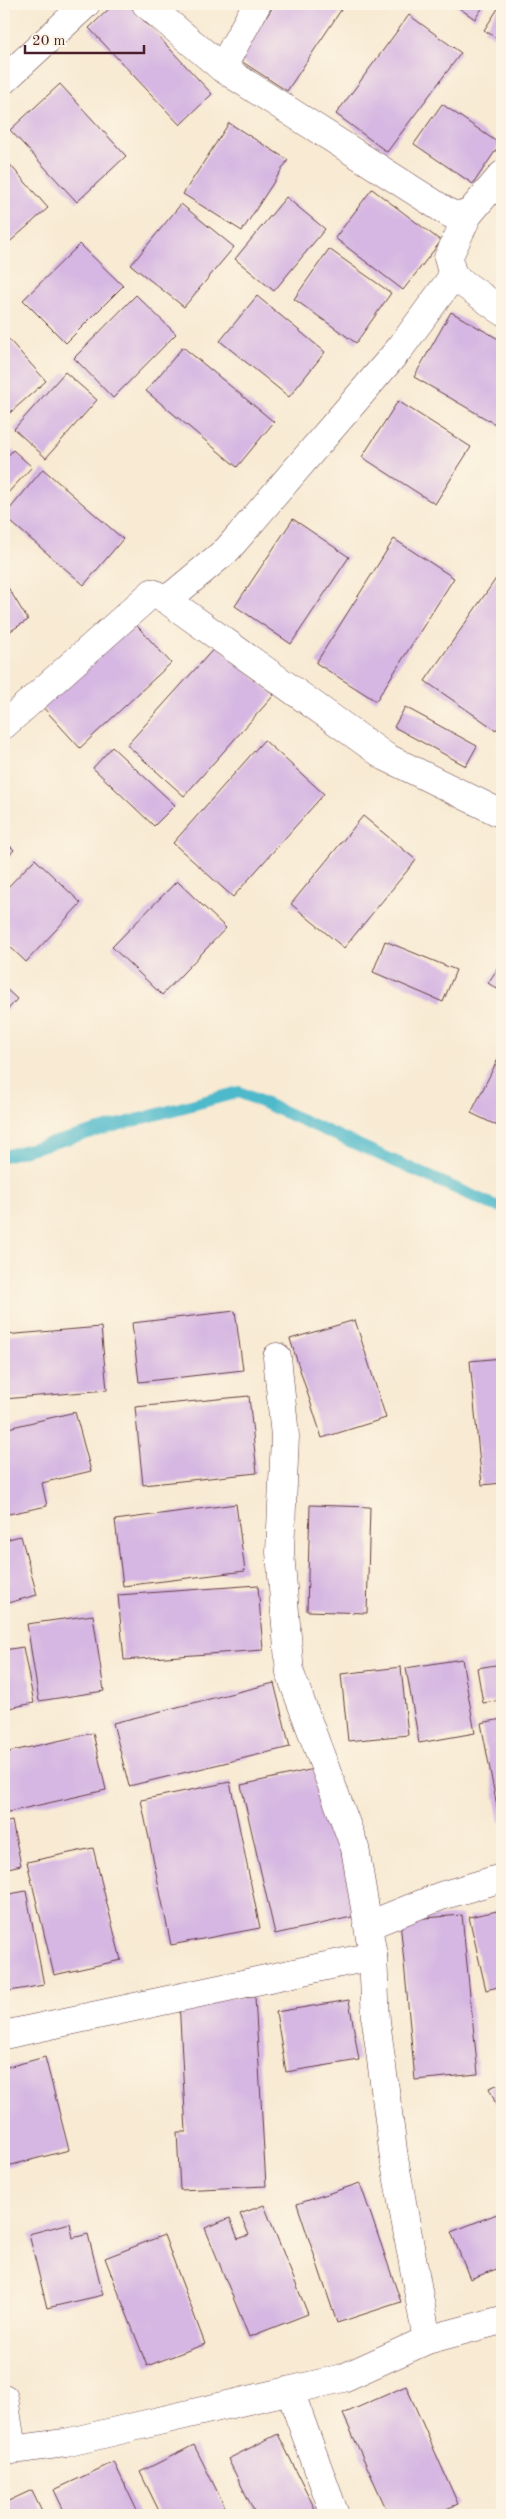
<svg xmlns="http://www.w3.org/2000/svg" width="506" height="2519" viewBox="0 0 506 2519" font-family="'Old Standard TT',serif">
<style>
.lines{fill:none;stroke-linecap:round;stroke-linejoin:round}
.stream{stroke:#4eb9cb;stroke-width:12}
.building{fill:#d6b6e2}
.street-casing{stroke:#643d44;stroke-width:29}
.street{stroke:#fff;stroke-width:28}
</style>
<rect width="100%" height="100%" fill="#fcf5e5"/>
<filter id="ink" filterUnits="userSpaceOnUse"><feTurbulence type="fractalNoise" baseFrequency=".02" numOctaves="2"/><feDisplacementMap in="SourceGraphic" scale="10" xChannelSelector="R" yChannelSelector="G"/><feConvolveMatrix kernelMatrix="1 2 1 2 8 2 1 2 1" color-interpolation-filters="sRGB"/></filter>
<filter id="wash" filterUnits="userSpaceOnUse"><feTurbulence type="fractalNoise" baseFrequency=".0096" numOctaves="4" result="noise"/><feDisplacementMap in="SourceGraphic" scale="20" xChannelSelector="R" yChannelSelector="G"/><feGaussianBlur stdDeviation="1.12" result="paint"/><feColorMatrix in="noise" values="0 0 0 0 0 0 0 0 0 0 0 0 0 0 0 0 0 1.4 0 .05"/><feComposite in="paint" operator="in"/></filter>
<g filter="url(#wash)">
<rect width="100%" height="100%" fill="#f8ead3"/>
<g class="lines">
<polyline class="stream" points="4,1156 239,1092 493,1205 502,1207"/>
</g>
<g id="blocks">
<g class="building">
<polygon points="114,4 128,4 212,94 180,125 89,28"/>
<polygon points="275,4 345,4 287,91 238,59"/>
<polygon points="453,4 485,4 475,19"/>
<polygon points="501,4 502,4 502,42 484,30"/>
<polygon points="409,15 461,53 387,152 336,114"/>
<polygon points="60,84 126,156 77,202 10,130"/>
<polygon points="442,104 500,144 473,184 414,144"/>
<polygon points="229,123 288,160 242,231 183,194"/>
<polygon points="4,158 48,208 4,247"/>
<polygon points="372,189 441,241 403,290 335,238"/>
<polygon points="286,197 325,229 274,291 235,259"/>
<polygon points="181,204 234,247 184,307 131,265"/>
<polygon points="80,244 123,286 66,343 23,300"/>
<polygon points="329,249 391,293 356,343 294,299"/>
<polygon points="136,295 176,334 113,398 74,358"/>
<polygon points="257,296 325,352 289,397 220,341"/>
<polygon points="451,312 502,341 502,428 414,377"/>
<polygon points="4,334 46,381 4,418"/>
<polygon points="183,347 274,422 237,467 146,391"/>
<polygon points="65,372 97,400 46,458 14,429"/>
<polygon points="398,401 471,447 435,504 362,457"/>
<polygon points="13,450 32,467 4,497 4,460"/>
<polygon points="43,469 123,539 84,585 4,516"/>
<polygon points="293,519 349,557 291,644 235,606"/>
<polygon points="394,539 454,578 376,701 316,663"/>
<polygon points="502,570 502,721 496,730 425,681"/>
<polygon points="4,581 28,620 4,635"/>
<polygon points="130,618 171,663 80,748 39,703"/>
<polygon points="217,645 274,695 184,796 127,745"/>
<polygon points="405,707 477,746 466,766 394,727"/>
<polygon points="264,740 324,794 233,897 173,843"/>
<polygon points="112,747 175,805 154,826 93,768"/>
<polygon points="363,816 416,860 344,948 291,904"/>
<polygon points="4,840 14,850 4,861"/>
<polygon points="35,859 81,903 26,962 4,941 4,891"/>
<polygon points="177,881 226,928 162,995 112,947"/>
<polygon points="385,941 456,970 443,1002 373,972"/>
<polygon points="502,962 502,992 488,983"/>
<polygon points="4,987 17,999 4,1014"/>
<polygon points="502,1051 502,1128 471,1113"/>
<polygon points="235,1311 243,1370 139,1382 132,1323"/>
<polygon points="355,1320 386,1418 322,1438 290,1339"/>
<polygon points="101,1327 107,1390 4,1399 4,1335"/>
<polygon points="502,1358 502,1483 482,1485 470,1361"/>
<polygon points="249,1396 257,1473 143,1485 135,1407"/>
<polygon points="75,1412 91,1471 42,1483 47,1506 4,1515 4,1429"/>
<polygon points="236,1504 245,1571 123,1586 115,1520"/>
<polygon points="310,1505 370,1507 367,1613 307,1611"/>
<polygon points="21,1536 37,1595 4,1604 4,1540"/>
<polygon points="258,1585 263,1650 124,1660 118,1595"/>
<polygon points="93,1615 104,1691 39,1701 27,1624"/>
<polygon points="23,1647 34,1703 4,1709 4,1650"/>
<polygon points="462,1659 475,1733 419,1743 406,1668"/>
<polygon points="502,1664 502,1700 483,1703 477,1668"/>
<polygon points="401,1667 408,1735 348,1741 341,1674"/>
<polygon points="274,1683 290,1747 129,1786 113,1723"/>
<polygon points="502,1719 502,1822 500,1822 481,1723"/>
<polygon points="93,1733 106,1790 4,1813 4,1753"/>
<polygon points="323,1767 356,1916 275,1934 241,1785"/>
<polygon points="230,1782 260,1928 171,1945 141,1800"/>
<polygon points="12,1821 21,1865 4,1869 4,1823"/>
<polygon points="93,1848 121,1960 54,1975 27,1862"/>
<polygon points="26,1891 44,1985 4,1992 4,1895"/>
<polygon points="502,1910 502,1986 486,1990 469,1917"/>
<polygon points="462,1915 478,2074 415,2080 400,1920"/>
<polygon points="255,1997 266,2186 180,2190 177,2132 186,2132 179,2000"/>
<polygon points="349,2000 359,2060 286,2072 276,2012"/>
<polygon points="45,2057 69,2150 4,2167 4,2068"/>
<polygon points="502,2083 502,2118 489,2088"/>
<polygon points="360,2183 401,2302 337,2323 297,2204"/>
<polygon points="264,2205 308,2314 249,2337 205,2228 230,2218 238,2239 249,2235 240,2214"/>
<polygon points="502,2212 502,2267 470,2279 451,2232"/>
<polygon points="70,2223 73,2238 88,2234 103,2295 47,2308 29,2234"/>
<polygon points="164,2235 205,2344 147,2366 105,2258"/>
<polygon points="406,2386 458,2504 432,2515 389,2515 343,2414"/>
<polygon points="278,2434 318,2515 256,2515 228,2459"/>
<polygon points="194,2445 229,2515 161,2515 140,2472"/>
<polygon points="114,2462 139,2515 66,2515 54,2490"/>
<polygon points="32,2490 44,2515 4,2515 4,2503"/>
</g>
</g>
</g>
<g filter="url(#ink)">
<use href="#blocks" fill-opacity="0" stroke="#643d44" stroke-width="1"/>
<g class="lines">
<defs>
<g id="street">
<polyline points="146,4 222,68 452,215 468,215 448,258 453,276 502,311"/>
<polyline points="222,68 257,4"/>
<polyline points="4,80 86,4"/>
<polyline points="468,215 502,175"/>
<polyline points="167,600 227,550 401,347 453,276"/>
<polyline points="4,725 152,593 167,600 386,757 502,814"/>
<polyline points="277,1357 285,1436 280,1552 290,1673 355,1848 373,1956 376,2021 394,2158 427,2340"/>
<polyline points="369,1925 441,1896 502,1878"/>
<polyline points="4,2035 373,1956"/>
<polyline points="290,2391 335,2515"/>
<polyline points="4,2398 12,2449"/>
<polyline points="4,2451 65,2443 343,2378 427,2340 502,2320"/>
</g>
</defs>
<use href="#street" class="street-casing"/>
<use href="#street" class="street"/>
</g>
</g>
<rect width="506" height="2519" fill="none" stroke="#fcf5e5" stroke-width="20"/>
<path d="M25 45v8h119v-8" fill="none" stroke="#4a1f2b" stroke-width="2.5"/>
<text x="32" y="45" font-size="15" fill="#4a1f2b" stroke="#fcf5e5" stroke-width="4" paint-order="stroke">20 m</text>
</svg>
